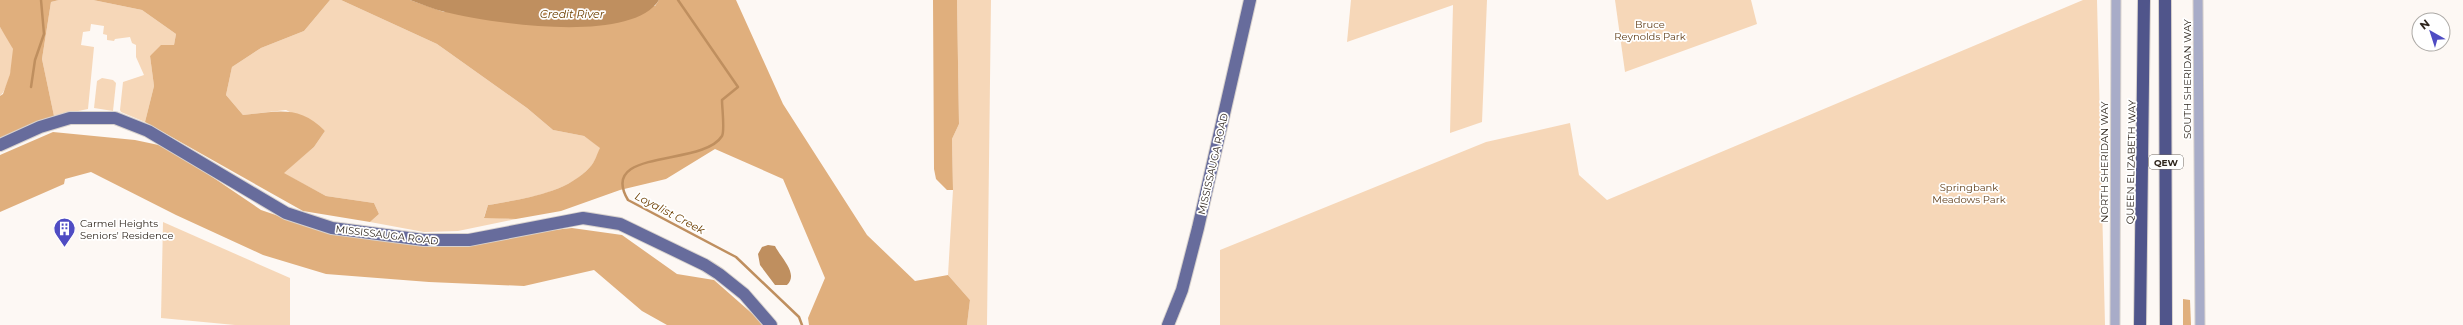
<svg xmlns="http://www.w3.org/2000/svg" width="2463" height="325" viewBox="0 0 2463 325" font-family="Montserrat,sans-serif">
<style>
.green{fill:#f6d7b8}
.forest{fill:#e0af7d}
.water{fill:#bf8f5f}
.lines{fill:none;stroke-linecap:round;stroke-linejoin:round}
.stream{stroke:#bf8f5f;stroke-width:2.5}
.minor-casing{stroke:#d8d2cd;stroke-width:11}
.major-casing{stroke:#d8d2cd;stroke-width:14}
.highway-casing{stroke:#d8d2cd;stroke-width:14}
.minor{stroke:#a8acc8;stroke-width:9}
.major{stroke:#676c9c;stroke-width:12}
.highway{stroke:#50558b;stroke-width:12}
.labels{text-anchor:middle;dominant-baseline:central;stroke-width:3.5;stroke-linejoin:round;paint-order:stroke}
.shield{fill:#fff;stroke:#6e6862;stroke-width:1}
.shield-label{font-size:9px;font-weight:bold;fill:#30271e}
.park-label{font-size:10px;fill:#63411c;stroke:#fff}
.street-label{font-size:10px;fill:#30271e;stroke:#fff}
.poi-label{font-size:10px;fill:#30271e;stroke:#fff;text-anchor:start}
.water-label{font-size:11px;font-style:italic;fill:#6d3f00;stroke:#fff}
</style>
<rect width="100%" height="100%" fill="#fdf8f4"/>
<g class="green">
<polygon points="59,0 93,0 142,10 176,34 174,45 150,56 154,86 145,122 121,112 120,110 123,82 144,75 136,57 136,45 132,43 130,37 115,39 114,41 107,40 107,35 103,34 104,26 91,24 90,31 83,32 81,45 94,47 88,109 54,116 42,59 51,2"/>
<path d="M330 0H341L437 44 527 108 553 130 584 136 601 148C598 154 595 162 590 167 566 194 522 199 488 205L484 217 516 219 458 231 424 232 370 222 379 214 374 203 326 196 283 173 314 147 325 131 286 110 243 115 226 95 232 67 261 48 304 31Z"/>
<polygon points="957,0 991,0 987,325 967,325 970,300 948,275 953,190 952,139 959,124"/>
<polygon points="1351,0 1487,0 1482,122 1450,133 1453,5 1347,42"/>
<polygon points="1615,0 1751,0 1757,24 1625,72"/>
<polygon points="2083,0 2097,0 2105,325 1220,325 1220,250 1486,142 1570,123 1579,175 1607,200"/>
<path d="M0 27C4 33 11 42 13 49 15 59 8 90 0 96Z"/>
<polygon points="102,78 113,80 116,83 113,111 94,108 97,81"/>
<polygon points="163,222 290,278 290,325 235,325 161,318"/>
</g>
<g class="forest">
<polygon points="0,0 59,0 51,2 42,59 54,116 0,138 0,96 3,94 10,74 13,49 0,27"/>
<path d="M93 0H330L304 31 261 48 232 67 226 95 243 115C276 112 299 104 325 131L314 147 284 173 326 196 374 203 379 214 370 222 303 211 145 122 154 86 150 56 161 45H174L176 34 142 10Z"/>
<path d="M341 0H410L444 12 655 6 659 0H736L783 104 867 235 915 281 948 275 970 300 967 325H809L808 318 825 278 783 179 715 149 666 179 620 190 561 211 516 219 484 218 488 205C521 199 566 194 590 167 595 162 597 154 600 148L584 136 553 130 527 108 437 44Z"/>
<polygon points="933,0 957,0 959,124 952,139 953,190 947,190 936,179 934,169"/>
<polygon points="53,132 135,140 168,147 261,210 326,232 368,238 525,233 572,228 622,235 677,274 714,280 765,325 667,325 642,311 594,270 524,286 429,282 326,274 263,255 176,215 91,172 65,179 64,184 0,212 0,155"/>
<polygon points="2183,299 2190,300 2191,325 2183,325"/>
</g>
<g class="water">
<path d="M410 0H659C631 45 489 23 445 12 433 9 422 4 410 0Z"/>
<path d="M768 245 775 246C781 258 799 274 787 285H775L760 265 758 254 762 247Z"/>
</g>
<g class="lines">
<g class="stream">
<path d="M678 0 738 87 722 100C722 108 725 131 722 136 703 167 597 148 628 200L736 257 799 317 802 325"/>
<polyline points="31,87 35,60 44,34 41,0"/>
</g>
<defs>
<g id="minor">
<polyline points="2198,0 2200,325"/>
<polyline points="2115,325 2116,0"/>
</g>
<g id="major">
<polyline points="0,145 40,127 70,118 115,118 148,131 286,213 332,228 424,240 469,240 583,218 620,224 705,265 719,274 744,294 771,325"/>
<polyline points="1168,325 1182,290 1198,228 1250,0"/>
</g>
<g id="highway">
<polyline points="2165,0 2166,325"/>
<polyline points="2140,325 2144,0"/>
</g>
</defs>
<use href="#minor" class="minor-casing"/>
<use href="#major" class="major-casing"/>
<use href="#highway" class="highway-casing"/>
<use href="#minor" class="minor"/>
<use href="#major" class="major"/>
<use href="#highway" class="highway"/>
</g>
<defs>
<symbol id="building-pin" viewBox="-11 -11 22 30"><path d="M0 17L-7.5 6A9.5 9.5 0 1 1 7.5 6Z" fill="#4f4cc3" stroke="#fff"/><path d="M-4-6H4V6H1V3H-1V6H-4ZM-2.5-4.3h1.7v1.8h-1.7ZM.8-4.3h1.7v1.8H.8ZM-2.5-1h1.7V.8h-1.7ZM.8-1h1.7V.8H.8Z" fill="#fff"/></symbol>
</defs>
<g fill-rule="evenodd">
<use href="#building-pin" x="52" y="216" width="25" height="34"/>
</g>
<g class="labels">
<rect class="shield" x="2149" y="155" width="34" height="14" rx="3"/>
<g class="shield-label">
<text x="2166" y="162">QEW</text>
</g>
<g class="park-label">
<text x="1650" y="24">Bruce<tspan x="1650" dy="12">Reynolds Park</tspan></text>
<text x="1969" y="187">Springbank<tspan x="1969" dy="12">Meadows Park</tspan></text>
</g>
<g class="street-label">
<text transform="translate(2187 79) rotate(-90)">SOUTH SHERIDAN WAY</text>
<text transform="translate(2104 162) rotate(-90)">NORTH SHERIDAN WAY</text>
<text transform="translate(2131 162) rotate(-89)">QUEEN ELIZABETH WAY</text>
<text transform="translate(1213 164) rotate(-77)">MISSISSAUGA ROAD</text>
<text transform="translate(387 235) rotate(7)">MISSISSAUGA ROAD</text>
</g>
<g class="poi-label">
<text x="80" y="223">Carmel Heights<tspan x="80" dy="12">Seniors' Residence</tspan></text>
</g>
<g class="water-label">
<text x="572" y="14">Credit River</text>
<text transform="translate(670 213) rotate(28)">Loyalist Creek</text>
</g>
</g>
<g transform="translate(2431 32) rotate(321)"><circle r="19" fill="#ffffff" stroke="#aca9a5"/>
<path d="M0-3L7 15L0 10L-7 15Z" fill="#4f4cc3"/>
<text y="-6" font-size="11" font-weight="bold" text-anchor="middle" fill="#30271e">N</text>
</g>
</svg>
